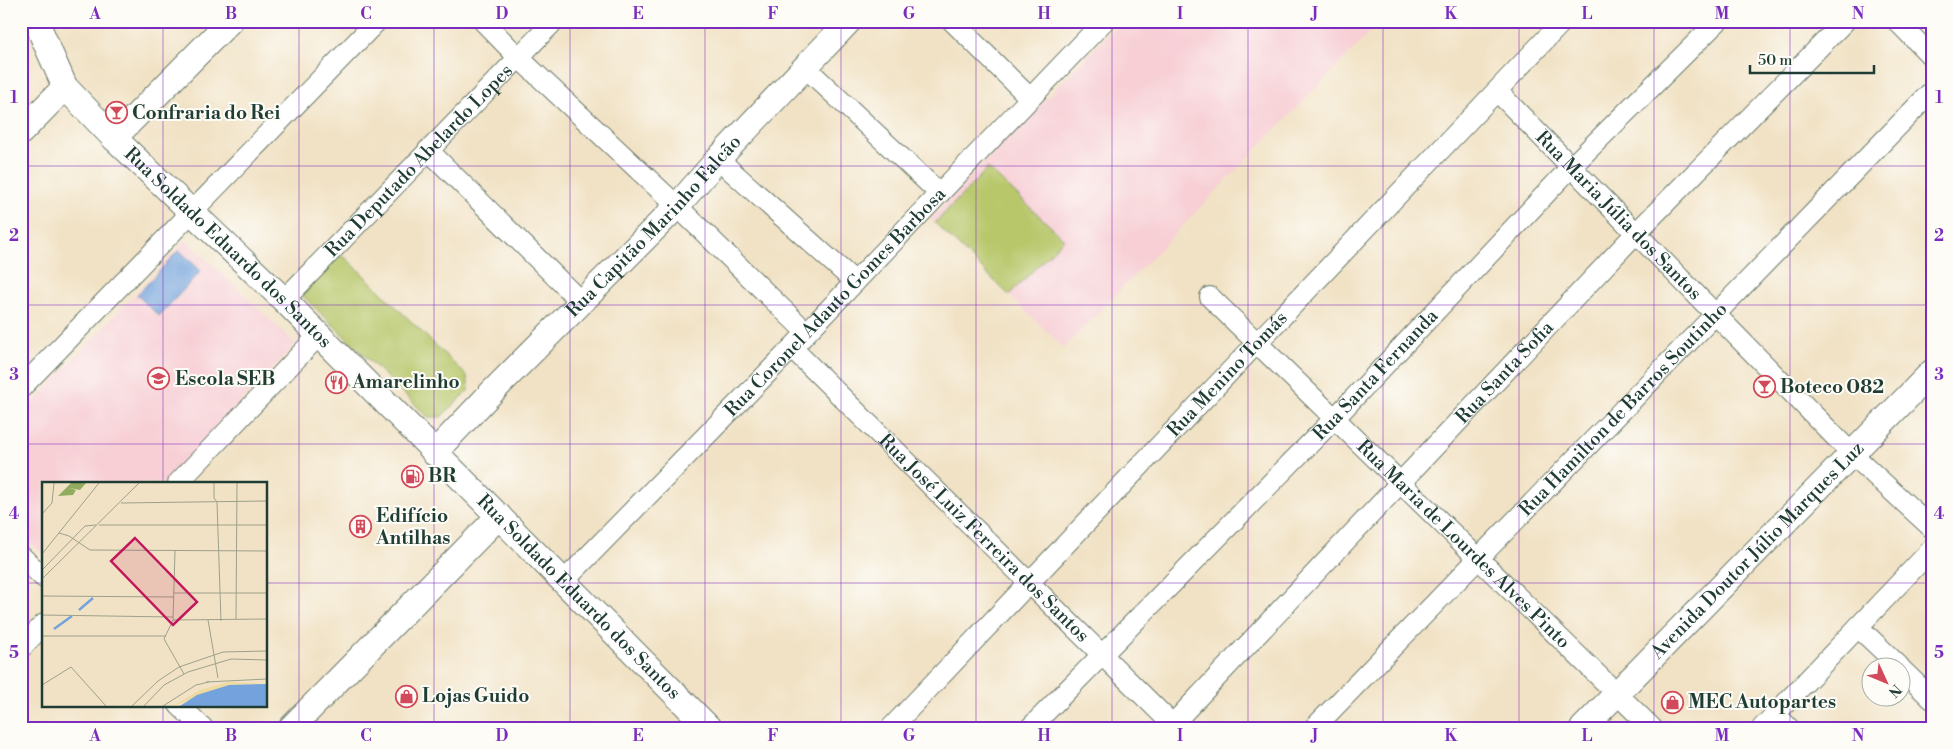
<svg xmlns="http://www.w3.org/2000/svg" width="1953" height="749" viewBox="0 0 1953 749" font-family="'Libre Bodoni',serif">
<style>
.built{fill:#f7cfd5}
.green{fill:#b7c76a;stroke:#6b824f}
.water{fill:#73a2dc;stroke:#497088}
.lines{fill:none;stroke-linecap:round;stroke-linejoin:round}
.minor-casing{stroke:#687767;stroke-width:22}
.tertiary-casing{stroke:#687767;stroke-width:27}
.minor{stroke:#fff;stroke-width:20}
.tertiary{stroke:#fff;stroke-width:25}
.grid{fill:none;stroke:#7b2cbf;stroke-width:1;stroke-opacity:0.55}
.labels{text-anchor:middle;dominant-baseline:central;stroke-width:4;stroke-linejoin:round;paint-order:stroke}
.poi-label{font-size:19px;font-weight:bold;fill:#1f3d34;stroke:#fdfcf7;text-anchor:start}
.street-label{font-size:19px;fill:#1f3d34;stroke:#fdfcf7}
.inset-river{fill:none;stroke:#73a2dc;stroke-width:2.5}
.inset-road{fill:none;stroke:#9da08b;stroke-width:1}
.view{fill:#c2185b;fill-opacity:0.15;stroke:#c2185b;stroke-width:2.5}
.inset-edge{fill:none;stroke:#1f3d34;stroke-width:2.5}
.neatline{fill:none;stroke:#7b2cbf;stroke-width:2}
.grid-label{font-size:16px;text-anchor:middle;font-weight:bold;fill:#7b2cbf}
</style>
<rect width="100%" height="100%" fill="#fdfcf7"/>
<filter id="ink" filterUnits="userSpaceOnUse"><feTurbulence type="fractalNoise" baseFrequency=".02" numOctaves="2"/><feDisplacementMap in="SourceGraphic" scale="10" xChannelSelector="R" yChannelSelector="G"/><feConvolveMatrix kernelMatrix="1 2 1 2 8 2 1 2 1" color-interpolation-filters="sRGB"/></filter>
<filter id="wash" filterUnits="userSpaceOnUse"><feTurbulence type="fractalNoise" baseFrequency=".0096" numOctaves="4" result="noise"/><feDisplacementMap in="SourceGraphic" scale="20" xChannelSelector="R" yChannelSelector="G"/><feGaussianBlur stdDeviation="1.12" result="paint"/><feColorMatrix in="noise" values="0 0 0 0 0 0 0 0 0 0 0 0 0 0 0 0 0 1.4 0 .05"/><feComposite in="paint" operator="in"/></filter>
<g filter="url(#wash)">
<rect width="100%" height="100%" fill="#f1e2c5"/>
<g class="built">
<polygon points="1121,21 1381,21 1064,348 930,219"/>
<polygon points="186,240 296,344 164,483 44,483 44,555 21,534 21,415"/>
</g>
<g class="green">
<polygon points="988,168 1064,239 1009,295 935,223"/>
<polygon points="334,255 346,258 467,376 469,390 441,417 428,417 303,296 307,283"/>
</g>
<polygon class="water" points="179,250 201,271 159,316 137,295"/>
</g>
<g filter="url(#ink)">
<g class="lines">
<defs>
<g id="minor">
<polyline points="483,21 518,57 677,206 806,332"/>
<polyline points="952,21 1030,98"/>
<polyline points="1897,21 1932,57"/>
<polyline points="805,67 938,192"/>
<path id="s1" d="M1497 91 1852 454 1932 528"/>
<polyline points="428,150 581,302"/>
<polyline points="718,159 855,282"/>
<path id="s2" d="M1210 297 1652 728"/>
<path id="s3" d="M284 300 554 21"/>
<path id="s4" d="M792 348 1176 728"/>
<polyline points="21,388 377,21"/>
<polyline points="178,483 319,335"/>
<polyline points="21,556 44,578"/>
<path id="s5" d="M564 581 792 348 1104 21"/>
<polyline points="1858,627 1899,666"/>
<polyline points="21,648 44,624"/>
<polyline points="1900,668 1932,699"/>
<polyline points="179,705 203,728"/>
<polyline points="1775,714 1789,728"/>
<path id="s6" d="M891 728 1563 21"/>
<path id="s7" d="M1030 728 1335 418 1571 167 1718 21"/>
<path id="s8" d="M1169 728 1636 233 1845 21"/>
<path id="s9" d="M1314 728 1932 91"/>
<polyline points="1762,728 1932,549"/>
</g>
<g id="tertiary">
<path id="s10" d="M36 21 65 87 114 138 284 300 709 728"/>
<polyline points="21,132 65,87"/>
<polyline points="114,138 230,21"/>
<path id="s11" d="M434 453 493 391 677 206 718 159 849 21"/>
<polyline points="291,728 499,516"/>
<path id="s12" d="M1583 728 1932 372"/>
</g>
</defs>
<use href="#minor" class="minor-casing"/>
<use href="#tertiary" class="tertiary-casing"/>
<use href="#minor" class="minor"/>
<use href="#tertiary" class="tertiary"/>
</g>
</g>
<path class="grid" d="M163 21V483M299 21V728M434 21V728M570 21V728M705 21V728M841 21V728M976 21V728M1112 21V728M1248 21V728M1383 21V728M1519 21V728M1654 21V728M1790 21V728M21 166H1932M21 305H1932M21 444H1932M21 583H44M266 583H1932M163 705V728"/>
<defs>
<symbol id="bar-ring" viewBox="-11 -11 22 22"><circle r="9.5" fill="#fdfcf7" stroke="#d1495b" stroke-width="1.5"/><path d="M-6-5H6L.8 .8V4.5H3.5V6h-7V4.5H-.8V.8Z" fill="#d1495b"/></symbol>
<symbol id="school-ring" viewBox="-11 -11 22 22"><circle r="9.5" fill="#fdfcf7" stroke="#d1495b" stroke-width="1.5"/><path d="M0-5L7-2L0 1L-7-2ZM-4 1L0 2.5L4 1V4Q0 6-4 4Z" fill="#d1495b"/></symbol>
<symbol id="restaurant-ring" viewBox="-11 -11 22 22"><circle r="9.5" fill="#fdfcf7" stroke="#d1495b" stroke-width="1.5"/><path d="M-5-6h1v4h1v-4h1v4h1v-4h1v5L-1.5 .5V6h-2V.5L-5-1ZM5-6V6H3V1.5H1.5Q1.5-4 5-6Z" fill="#d1495b"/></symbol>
<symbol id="fuel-ring" viewBox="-11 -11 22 22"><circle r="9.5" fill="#fdfcf7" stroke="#d1495b" stroke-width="1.5"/><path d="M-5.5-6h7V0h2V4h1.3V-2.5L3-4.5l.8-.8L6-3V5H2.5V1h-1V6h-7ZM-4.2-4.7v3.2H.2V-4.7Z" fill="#d1495b"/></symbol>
<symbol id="building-ring" viewBox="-11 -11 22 22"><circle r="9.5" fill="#fdfcf7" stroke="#d1495b" stroke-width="1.5"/><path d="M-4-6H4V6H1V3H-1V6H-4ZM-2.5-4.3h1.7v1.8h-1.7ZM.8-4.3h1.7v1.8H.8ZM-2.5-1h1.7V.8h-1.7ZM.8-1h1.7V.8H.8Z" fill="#d1495b"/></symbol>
<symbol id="shop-ring" viewBox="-11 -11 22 22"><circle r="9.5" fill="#fdfcf7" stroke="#d1495b" stroke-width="1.5"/><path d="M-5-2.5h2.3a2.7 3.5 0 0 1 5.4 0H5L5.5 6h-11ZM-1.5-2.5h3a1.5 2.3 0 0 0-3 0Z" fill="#d1495b"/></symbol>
</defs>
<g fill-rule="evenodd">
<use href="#bar-ring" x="104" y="100" width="25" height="25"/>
<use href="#school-ring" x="146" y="366" width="25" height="25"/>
<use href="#restaurant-ring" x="324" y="370" width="25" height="25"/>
<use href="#bar-ring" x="1752" y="374" width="25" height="25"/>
<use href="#fuel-ring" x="400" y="464" width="25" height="25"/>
<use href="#building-ring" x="348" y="514" width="25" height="25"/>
<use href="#shop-ring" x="394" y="684" width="25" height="25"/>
<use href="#shop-ring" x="1660" y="690" width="25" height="25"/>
</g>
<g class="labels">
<g class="poi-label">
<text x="132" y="113">Confraria do Rei</text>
<text x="175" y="379">Escola SEB</text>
<text x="352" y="382">Amarelinho</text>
<text x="1780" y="387">Boteco 082</text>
<text x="428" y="476">BR</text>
<text x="376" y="516">Edifício<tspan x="376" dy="22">Antilhas</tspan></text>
<text x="422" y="696">Lojas Guido</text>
<text x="1688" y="702">MEC Autopartes</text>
</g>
<g class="street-label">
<text stroke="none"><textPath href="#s3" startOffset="194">Rua Deputado Abelardo Lopes</textPath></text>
<text stroke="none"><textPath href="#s1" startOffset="174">Rua Maria Júlia dos Santos</textPath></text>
<text stroke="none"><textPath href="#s11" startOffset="316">Rua Capitão Marinho Falcão</textPath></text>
<text stroke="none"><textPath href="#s10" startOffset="301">Rua Soldado Eduardo dos Santos</textPath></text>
<text stroke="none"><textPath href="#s5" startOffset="389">Rua Coronel Adauto Gomes Barbosa</textPath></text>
<text stroke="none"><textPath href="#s8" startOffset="489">Rua Santa Sofia</textPath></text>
<text stroke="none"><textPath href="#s6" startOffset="488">Rua Menino Tomás</textPath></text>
<text stroke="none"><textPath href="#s7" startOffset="494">Rua Santa Fernanda</textPath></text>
<text stroke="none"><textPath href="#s9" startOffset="444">Rua Hamilton de Barros Soutinho</textPath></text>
<text stroke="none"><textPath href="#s4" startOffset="270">Rua José Luiz Ferreira dos Santos</textPath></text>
<text stroke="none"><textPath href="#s2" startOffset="354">Rua Maria de Lourdes Alves Pinto</textPath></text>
<text stroke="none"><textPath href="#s12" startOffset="249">Avenida Doutor Júlio Marques Luz</textPath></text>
<text stroke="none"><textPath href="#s10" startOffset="796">Rua Soldado Eduardo dos Santos</textPath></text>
</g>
</g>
<g transform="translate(42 482)">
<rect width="225" height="225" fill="#f1e2c5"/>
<path d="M29 1H44L38 8 27 6 34 8 31 13 16 14Z" fill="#91ac5e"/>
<path d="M187 200 225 202 186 203 131 224 158 208Z" fill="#eeda9e"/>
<path d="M225 202V224H138L155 213 187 203Z" fill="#73a2dc"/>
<path class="inset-river" d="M37 128 51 116M12 147 30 134"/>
<path class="inset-road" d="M172 1V16L175 20M175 20 179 139M79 21 225 19M0 32 10 21 12 1M57 43H225M17 51 27 54 48 68 225 69M133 69 131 138 122 157 142 192M0 72 57 1M0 88 43 44 54 43M0 97 97 1M132 111H225M0 114 132 115M0 133 131 135M194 137 195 1M131 138 225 137M166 138 176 196M0 154H124M164 200 225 197M0 203 29 185 64 224M90 224 116 199 137 185 181 170 225 169M102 224 122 203 146 190 189 177 225 178M121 224 154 203 167 200"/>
<path class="view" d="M93 56 155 120 131 143 69 79Z"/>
<rect width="225" height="225" class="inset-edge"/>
</g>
<rect width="1953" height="749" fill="none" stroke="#fdfcf7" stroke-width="55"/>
<g transform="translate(1886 682) rotate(134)"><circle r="24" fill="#fdfcf7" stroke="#a4b0a9"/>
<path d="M0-4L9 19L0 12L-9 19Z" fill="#d1495b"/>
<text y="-8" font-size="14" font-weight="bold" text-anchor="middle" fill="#1f3d34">N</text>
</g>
<path d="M1750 65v8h124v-8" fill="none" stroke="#1f3d34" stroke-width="2.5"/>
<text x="1758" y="65" font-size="15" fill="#1f3d34" stroke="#fdfcf7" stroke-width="4" paint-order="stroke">50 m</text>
<rect x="28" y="28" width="1898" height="694" class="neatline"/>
<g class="grid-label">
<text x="95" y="19">A</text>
<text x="231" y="19">B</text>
<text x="366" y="19">C</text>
<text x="502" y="19">D</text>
<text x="638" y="19">E</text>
<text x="773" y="19">F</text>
<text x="909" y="19">G</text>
<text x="1044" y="19">H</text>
<text x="1180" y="19">I</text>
<text x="1315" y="19">J</text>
<text x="1451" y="19">K</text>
<text x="1587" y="19">L</text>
<text x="1722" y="19">M</text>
<text x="1858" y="19">N</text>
<text x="14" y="103">1</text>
<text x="1939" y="103">1</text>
<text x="14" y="241">2</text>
<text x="1939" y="241">2</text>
<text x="14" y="380">3</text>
<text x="1939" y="380">3</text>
<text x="14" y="519">4</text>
<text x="1939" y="519">4</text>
<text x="14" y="658">5</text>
<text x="1939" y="658">5</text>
<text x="95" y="741">A</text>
<text x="231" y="741">B</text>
<text x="366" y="741">C</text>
<text x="502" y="741">D</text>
<text x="638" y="741">E</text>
<text x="773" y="741">F</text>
<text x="909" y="741">G</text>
<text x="1044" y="741">H</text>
<text x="1180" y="741">I</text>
<text x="1315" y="741">J</text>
<text x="1451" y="741">K</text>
<text x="1587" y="741">L</text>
<text x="1722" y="741">M</text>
<text x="1858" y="741">N</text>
</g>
</svg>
